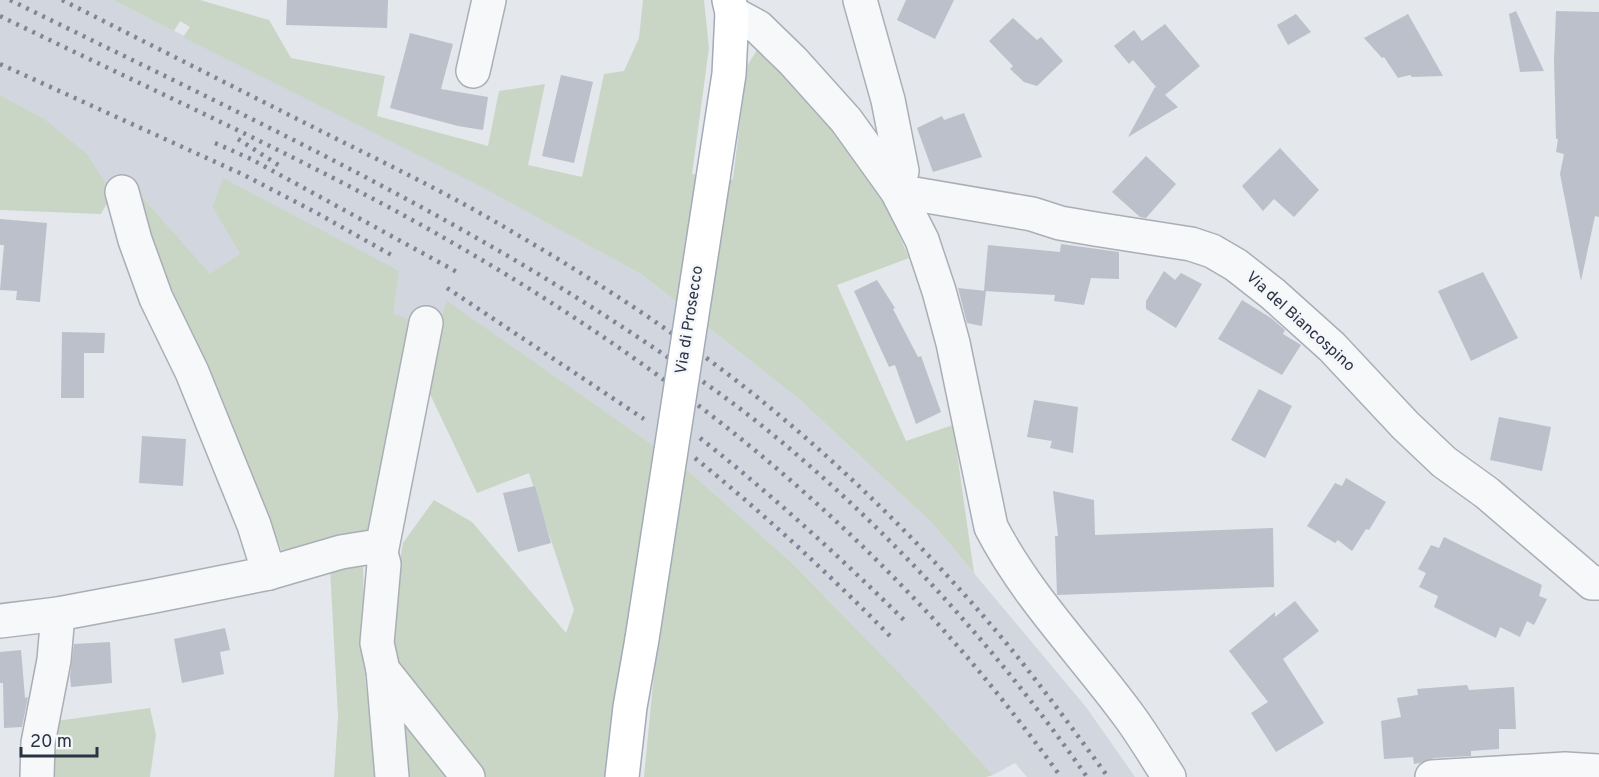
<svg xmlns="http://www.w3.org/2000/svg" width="1599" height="777" viewBox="0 0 1599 777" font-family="Overpass,sans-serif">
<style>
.built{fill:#d2d6de}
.green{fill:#c9d6c5}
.building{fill:#bbc0ca}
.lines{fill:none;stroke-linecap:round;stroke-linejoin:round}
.minor-casing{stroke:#a9aeb7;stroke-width:36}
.major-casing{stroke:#a3abb8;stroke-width:36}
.minor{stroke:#f7f8fa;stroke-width:33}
.major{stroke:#fff;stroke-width:33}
.rail{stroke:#7d8696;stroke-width:4.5;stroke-dasharray:3 6;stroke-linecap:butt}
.major-bridge-casing{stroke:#a3abb8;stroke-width:36;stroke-linecap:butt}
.major-bridge{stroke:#fff;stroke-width:33}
.labels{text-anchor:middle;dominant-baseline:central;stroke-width:5;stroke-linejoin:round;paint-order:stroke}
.street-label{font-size:16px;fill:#2b3445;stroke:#f4f6f9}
</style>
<rect width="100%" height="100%" fill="#e4e7ec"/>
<polygon class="built" points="0,0 113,0 481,186 641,274 799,399 932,523 1086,707 1135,777 1027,777 1015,763 993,775 913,687 790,561 684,467 447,302 437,328 393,315 223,179 212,207 240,254 210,275 127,180 112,194 43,118 0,95"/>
<g class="green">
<polygon points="113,0 200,0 269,20 291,58 385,76 377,116 488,146 499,91 545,84 528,165 582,177 604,74 624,71 639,38 643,0 704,0 709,48 692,174 733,179 747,66 757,50 778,61 844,139 883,198 909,258 837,285 906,441 953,425 974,573 932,523 799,399 641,274 480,186 183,37 190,27 180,21 174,31"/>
<polygon points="0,95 43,118 87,154 112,194 101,214 0,210"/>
<polygon points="223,178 399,271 393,314 411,320 368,533 283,553 184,329 127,180 210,274 240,254 212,207"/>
<polygon points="447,301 684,467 790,561 913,687 993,775 986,777 644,777 657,642 627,635 605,777 484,777 393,666 393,602 403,543 434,500 472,522 566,633 574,610 529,473 477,493 429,392 437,328"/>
<polygon points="363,563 365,675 376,777 334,777 338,717 330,567"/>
<polygon points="150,708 156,735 150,777 50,777 54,758 56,721"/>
<polygon points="411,726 449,777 404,777 400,731"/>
</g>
<g class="building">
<polygon points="287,0 388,0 387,28 286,25"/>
<polygon points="906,0 954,0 935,39 897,20"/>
<polygon points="1516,11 1544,71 1520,72 1509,14"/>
<polygon points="1556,11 1599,12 1599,217 1595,216 1581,281 1560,174 1564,154 1556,152 1558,139 1556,139 1554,60"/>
<polygon points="1296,14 1311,32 1288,45 1277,25"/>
<polygon points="1408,14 1443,76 1412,77 1410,75 1398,78 1384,57 1382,58 1364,38"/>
<polygon points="1013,18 1037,40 1041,37 1063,61 1037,86 1024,82 1010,69 1013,66 989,41"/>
<polygon points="1165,24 1200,66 1165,95 1178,107 1128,137 1155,87 1157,88 1133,60 1129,64 1114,46 1134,30 1142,41"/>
<polygon points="410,33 453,44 441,89 488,97 483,130 458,126 390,108"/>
<polygon points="561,75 593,82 574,163 542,156"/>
<polygon points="964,113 982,157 933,172 917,128 942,116 944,120"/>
<polygon points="1280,148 1319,190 1294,217 1274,199 1263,211 1242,186"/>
<polygon points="1146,156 1176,184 1146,218 1140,217 1112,192"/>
<polygon points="0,219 47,223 40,302 16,300 17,291 0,290 4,245 0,245"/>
<polygon points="1061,244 1119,252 1119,279 1091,278 1084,305 1054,301 1055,295 984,291 988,245 1060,252"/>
<polygon points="1164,271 1175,280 1181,273 1202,284 1176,328 1146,309 1146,301"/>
<polygon points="1483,272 1518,338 1471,361 1438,291"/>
<polygon points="877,280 895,308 893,309 918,357 921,356 941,412 916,424 895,365 889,367 854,291"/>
<polygon points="958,288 986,291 982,326 967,323"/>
<polygon points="1242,300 1271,318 1285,330 1283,334 1301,345 1282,375 1218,339"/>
<polygon points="62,332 105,333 104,353 84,353 84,398 61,398"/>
<polygon points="1259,389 1292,406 1265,458 1231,440"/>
<polygon points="1034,400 1078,407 1073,453 1050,448 1052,441 1027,437"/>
<polygon points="1499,417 1551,427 1542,471 1490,460"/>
<polygon points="142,436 186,439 183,486 139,483"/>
<polygon points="1346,478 1386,502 1369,530 1366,529 1352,551 1338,540 1335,543 1307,526 1335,483 1342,486"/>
<polygon points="535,486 551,543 518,552 503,493"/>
<polygon points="1053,491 1094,500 1095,535 1273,528 1274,587 1057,595 1055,536 1058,536"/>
<polygon points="1444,537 1542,585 1539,596 1547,599 1534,625 1527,621 1520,637 1500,627 1496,638 1434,607 1438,596 1419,587 1426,573 1418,569 1431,545 1439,548"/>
<polygon points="1295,601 1319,631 1283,659 1324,723 1276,752 1251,713 1268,702 1229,651 1275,612 1275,617"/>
<polygon points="225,628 230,650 220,652 224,674 182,683 174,639"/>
<polygon points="110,642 112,683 71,687 70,676 74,644"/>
<polygon points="21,650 25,698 28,697 22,727 4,728 3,683 0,683 0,652"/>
<polygon points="1467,685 1469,690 1514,687 1516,729 1499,729 1499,749 1471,751 1471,756 1434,758 1420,763 1414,764 1413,757 1384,759 1381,721 1401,717 1397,698 1418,695 1417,689"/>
</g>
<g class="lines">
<defs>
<g id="minor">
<polyline points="860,0 888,100 902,171 897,191 1032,214 1060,223 1095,229 1191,244 1212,251 1236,265 1273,294 1332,347 1405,425 1444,462 1487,493 1592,583 1599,583"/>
<path d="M732 13 758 27 793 61 846 120 897 191 922 240 939 291 953 343 991 527C1027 597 1083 653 1129 716 1143 735 1156 757 1169 777"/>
<polyline points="473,71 489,0"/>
<polyline points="122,192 135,240 156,298 192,372 254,525 269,573"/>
<polyline points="381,553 426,323"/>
<polyline points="0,621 58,614 154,596 269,573 341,552 372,547 381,553 384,564 377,643 383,670 468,777"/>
<polyline points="383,670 392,777"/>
<polyline points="37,777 38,743 54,660 58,614"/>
<polyline points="1432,777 1565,769 1599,771"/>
</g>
<g id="major">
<polyline points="713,178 729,74 732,13 729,0"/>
<polyline points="622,777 630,707 642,639"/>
</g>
</defs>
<use href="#minor" class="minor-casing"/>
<use href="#major" class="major-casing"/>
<use href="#minor" class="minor"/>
<use href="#major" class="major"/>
<g class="rail">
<path d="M10 0C220 104 434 202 630 332 671 359 712 387 751 417 880 519 993 643 1087 777"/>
<path d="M62 0C143 41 224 82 305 123 376 159 448 193 516 234 581 272 645 313 705 357 818 440 928 547 1016 655 1048 695 1078 736 1108 777"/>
<path d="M0 16C135 82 273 144 405 216 587 316 760 438 904 588 961 646 1013 711 1061 777"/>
<polyline points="0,64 244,175 315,212 395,257"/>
<polyline points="238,139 283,168"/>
<polyline points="215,143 251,159 457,272"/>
<polyline points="447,288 644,419"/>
<path d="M700 438C772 495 839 556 904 620"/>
<path d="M695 458C763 513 828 573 890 636"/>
</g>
<defs>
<polyline id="major-bridge" points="642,639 713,178"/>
</defs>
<use href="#major-bridge" class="major-bridge-casing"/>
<use href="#major-bridge" class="major-bridge"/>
</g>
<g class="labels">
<g class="street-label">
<text transform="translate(690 320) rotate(-81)">Via di Prosecco</text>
<text transform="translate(1300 322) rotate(42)">Via del Biancospino</text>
</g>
</g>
<path d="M21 747v9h76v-9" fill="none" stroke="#2b3445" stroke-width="3"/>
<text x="30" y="747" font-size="18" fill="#2b3445" stroke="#f4f6f9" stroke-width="4.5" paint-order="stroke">20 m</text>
</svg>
